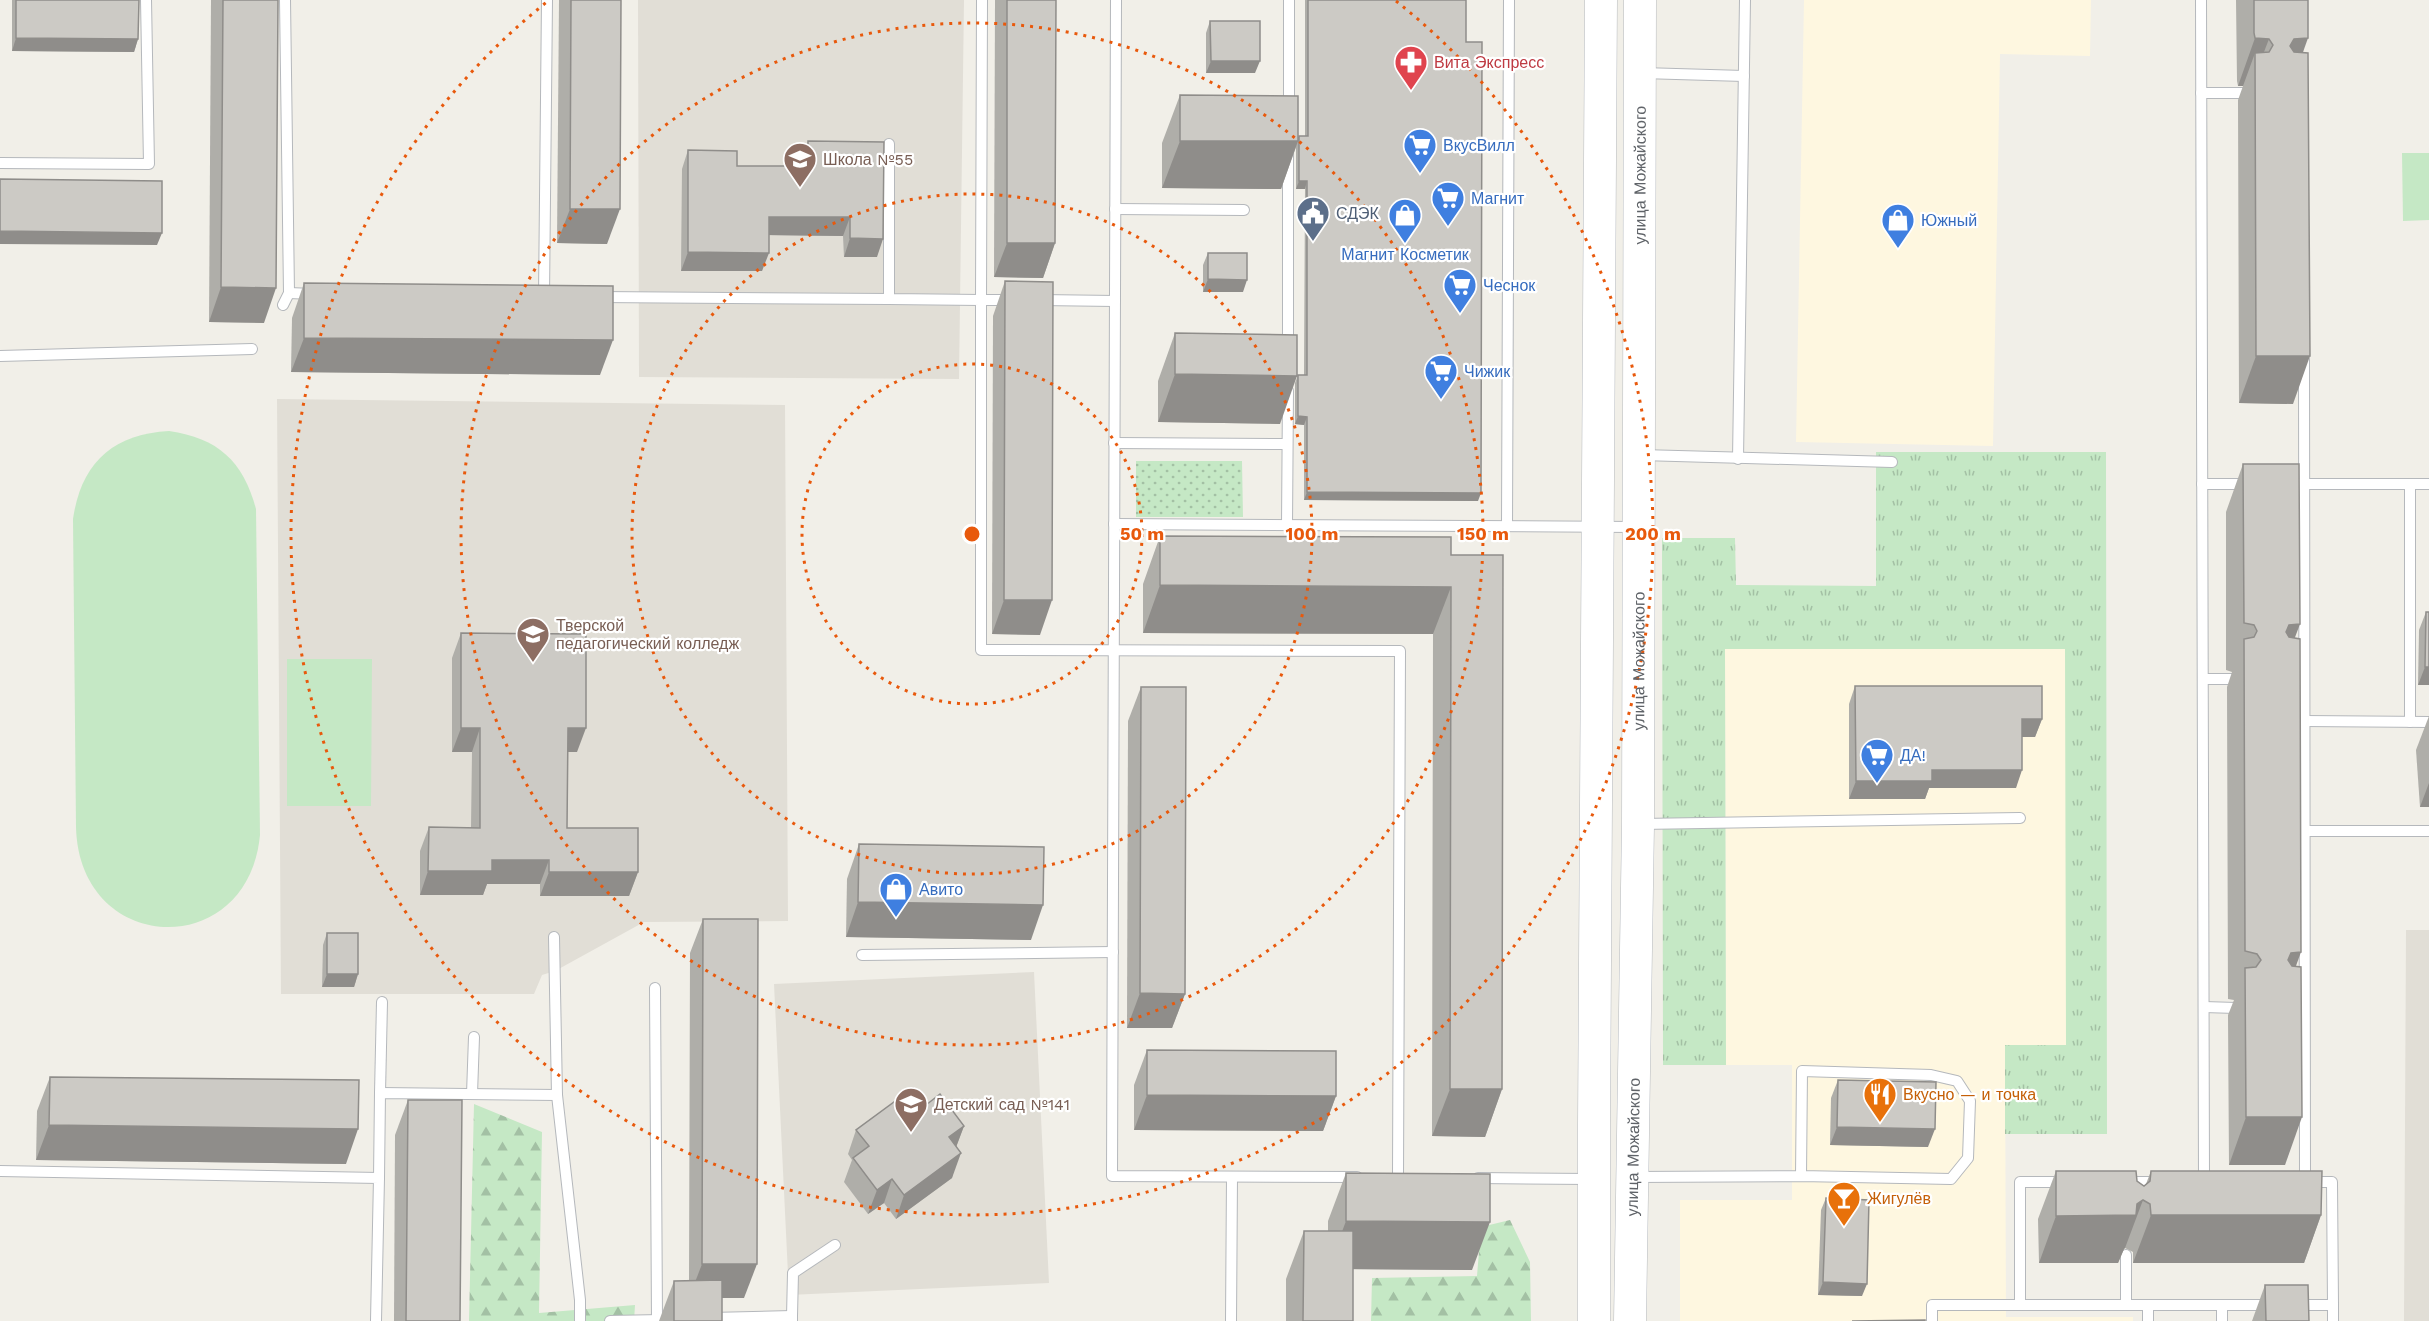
<svg xmlns="http://www.w3.org/2000/svg" width="2429" height="1321" viewBox="0 0 2429 1321" font-family="'Work Sans',sans-serif">
<style>
.commercial{fill:#fef7e0}
.education{fill:#e1ded6}
.grass{fill:url(#grass-tufts)}
.forest{fill:url(#forest-firs)}
.park{fill:url(#park-dots)}
.pitch{fill:#c5e8c5}
.lines{fill:none;stroke-linecap:round;stroke-linejoin:round}
.lane-casing{stroke:#b5b8bc;stroke-width:12}
.secondary-casing{stroke:#b6babf;stroke-width:33}
.lane{stroke:#fff;stroke-width:10}
.secondary{stroke:#fff;stroke-width:32}
.wall{fill:#afaea9}
.shaded-wall{fill:#8f8d8a}
.building{fill:#cccac5;stroke:#8f8d8a;stroke-width:1.5}
.ring{fill:none;stroke:#e8590c;stroke-width:3;stroke-dasharray:3 6}
.labels{text-anchor:middle;dominant-baseline:central;stroke-width:4.5;stroke-linejoin:round;paint-order:stroke}
.health-label{font-size:16px;fill:#be3a42;stroke:#fff;text-anchor:start}
.shop-label{font-size:16px;fill:#366cbe;stroke:#fff;text-anchor:start}
.education-label{font-size:16px;fill:#785e54;stroke:#fff;text-anchor:start}
.street-label{font-size:16px;fill:#5f6368;stroke:#fff}
.service-label{font-size:16px;fill:#4e5e75;stroke:#fff;text-anchor:start}
.food-label{font-size:16px;fill:#c56008;stroke:#fff;text-anchor:start}
.centre{fill:#e8590c;stroke:#fff;stroke-width:3}
.ring-label{font-size:18px;text-anchor:middle;font-weight:bold;fill:#e8590c;stroke:#fff;stroke-width:4.5;stroke-linejoin:round;paint-order:stroke}
</style>
<defs>
<pattern id="grass-tufts" width="24" height="20" patternUnits="userSpaceOnUse" patternTransform="scale(1.5)"><rect width="24" height="20" fill="#c5e8c5"/><path d="M3 7l-1-3M5 7V3M7 7l1-3M15 17l-1-3M17 17v-4M19 17l1-3" fill="none" stroke="#a3c0a4"/></pattern>
<pattern id="forest-firs" width="22" height="20" patternUnits="userSpaceOnUse" patternTransform="scale(1.5)"><rect width="22" height="20" fill="#c5e8c5"/><path d="M5 1l3.5 6h-7zM16 11l3.5 6h-7z" fill="#a3c0a4"/></pattern>
<pattern id="park-dots" width="8" height="8" patternUnits="userSpaceOnUse" patternTransform="scale(1.5)"><rect width="8" height="8" fill="#c5e8c5"/><path d="M2 2h.1M6 6h.1" fill="none" stroke="#a3c0a4" stroke-width="1.8" stroke-linecap="round"/></pattern>
</defs>
<rect width="100%" height="100%" fill="#f1efe8"/>
<g class="commercial">
<polygon points="1804,0 2091,0 2090,56 2000,54 1993,446 1796,442"/>
<polygon points="1725,649 2066,649 2066,1046 2005,1046 2006,1317 2133,1317 2133,1321 1680,1321 1680,1200 1792,1200 1792,1065 1726,1065"/>
</g>
<g class="education">
<polygon points="638,0 964,0 959,379 639,377"/>
<polygon points="277,399 785,405 788,921 644,922 555,971 542,975 534,994 281,994"/>
<polygon points="2406,930 2429,930 2429,1321 2404,1321"/>
<polygon points="1034,972 1049,1283 789,1295 774,984"/>
</g>
<polygon class="grass" points="1876,452 2106,452 2107,1134 2005,1134 2005,1045 2066,1045 2065,649 1725,649 1726,1065 1663,1065 1662,538 1735,538 1736,585 1876,586"/>
<g class="forest">
<polygon points="474,1104 542,1132 539,1313 635,1305 634,1321 469,1321"/>
<polygon points="1510,1220 1530,1262 1531,1321 1371,1321 1372,1278 1477,1276 1481,1227"/>
</g>
<polygon class="park" points="1136,461 1242,461 1243,517 1136,517"/>
<g class="pitch">
<polygon points="2402,153 2429,153 2429,220 2403,221"/>
<path d="M169 431C218 438 243 461 256 509L260 835C248 962 79 956 76 827L73 519C81 463 113 434 169 431Z"/>
<polygon points="287,659 372,659 371,806 287,806"/>
</g>
<g class="lines">
<defs>
<g id="lane">
<polyline points="982,0 981,300 1013,300"/>
<polyline points="1116,0 1112,1176 1357,1177"/>
<polyline points="2201,0 2204,1182 2201,1182"/>
<polyline points="1642,73 1744,76"/>
<polyline points="2201,93 2248,93"/>
<polyline points="1289,108 1289,0"/>
<polyline points="889,144 889,299 981,300 981,650 1400,651 1398,1178"/>
<polyline points="0,163 149,164 146,0"/>
<polyline points="1115,209 1244,210"/>
<polyline points="289,293 313,294"/>
<polyline points="542,297 544,297 547,0"/>
<polyline points="598,297 889,299"/>
<polyline points="1040,300 1115,301"/>
<polyline points="283,305 289,293 285,0"/>
<polyline points="1288,348 1288,154"/>
<polyline points="0,356 252,349"/>
<polyline points="2304,360 2305,1182"/>
<polyline points="1114,443 1287,444"/>
<polyline points="1641,455 1892,462"/>
<polyline points="1738,459 1745,0"/>
<polyline points="2202,484 2249,484"/>
<polyline points="2297,484 2429,484"/>
<polyline points="2410,484 2410,722"/>
<polyline points="1114,524 1635,527"/>
<polyline points="1287,525 1288,391"/>
<polyline points="1507,527 1509,0"/>
<polyline points="2203,679 2232,679"/>
<polyline points="2304,721 2429,722"/>
<polyline points="1641,824 2020,818"/>
<polyline points="2305,831 2429,831"/>
<polyline points="554,937 557,1095 580,1300 580,1321"/>
<polyline points="862,955 1113,952"/>
<polyline points="655,988 657,1320"/>
<polyline points="2204,1007 2236,1008"/>
<polyline points="380,1093 382,1002"/>
<polyline points="472,1094 474,1037"/>
<polyline points="0,1171 379,1178 376,1321"/>
<polyline points="1634,1177 1801,1176 1951,1179 1968,1158 1970,1101 1957,1081 1931,1075 1802,1071 1801,1176"/>
<polyline points="379,1178 380,1093 557,1095"/>
<polyline points="1478,1178 1591,1179"/>
<polyline points="2066,1182 2020,1182 2020,1305 2148,1305 2148,1321"/>
<polyline points="2123,1182 2159,1182"/>
<polyline points="2126,1305 2126,1255"/>
<polyline points="2148,1305 2270,1305"/>
<polyline points="2222,1305 2222,1321"/>
<polyline points="2295,1305 2333,1305 2332,1182 2308,1182"/>
<polyline points="2333,1305 2333,1321"/>
<polyline points="792,1316 793,1273 835,1245"/>
<polyline points="710,1318 792,1316 792,1321"/>
<polyline points="610,1321 661,1320"/>
<polyline points="1231,1321 1232,1177"/>
<polyline points="1932,1321 1932,1305 2020,1305"/>
</g>
<g id="secondary">
<polyline points="1594,1321 1594,1124 1601,0"/>
<path id="s1" d="M1630 1321 1638 825 1640 0"/>
</g>
</defs>
<use href="#lane" class="lane-casing"/>
<use href="#secondary" class="secondary-casing"/>
<use href="#lane" class="lane"/>
<use href="#secondary" class="secondary"/>
</g>
<g class="wall">
<polygon points="12,0 139,0 138,39 134,52 12,51"/>
<polygon points="211,0 278,0 264,323 209,322"/>
<polygon points="559,0 621,0 607,244 557,243"/>
<polygon points="995,0 1056,0 1055,243 1043,278 994,277"/>
<polygon points="1305,0 1466,0 1466,42 1478,501 1304,500 1304,425 1295,424 1295,383 1298,375 1304,375 1305,189 1296,189 1296,147 1281,189 1162,188 1162,143 1180,95 1298,137 1305,136"/>
<polygon points="2236,0 2308,0 2303,52 2293,404 2239,403 2238,100 2243,86 2238,86 2237,81"/>
<polygon points="1210,21 1255,73 1206,73 1206,33"/>
<polygon points="808,141 877,257 844,257 843,236 769,235 762,271 681,271 682,169 688,150 737,166 801,166 801,159"/>
<polygon points="1208,253 1243,292 1203,292 1203,265"/>
<polygon points="1005,281 1040,635 992,634 993,316"/>
<polygon points="304,283 600,375 291,372 292,318"/>
<polygon points="1175,333 1280,424 1158,422 1158,381"/>
<polygon points="2243,464 2295,638 2296,966 2285,1165 2229,1165 2228,1015 2234,1000 2228,999 2227,687 2232,672 2226,670 2226,512"/>
<polygon points="1160,536 1451,555 1502,1089 1485,1137 1432,1136 1433,634 1143,633 1143,584"/>
<polygon points="2426,612 2429,612 2429,685 2418,685 2419,630"/>
<polygon points="461,633 577,752 568,752 567,828 638,872 629,896 540,896 540,884 487,884 483,895 420,895 420,851 429,827 471,828 472,752 452,752 452,658"/>
<polygon points="1855,686 2042,719 2035,737 2022,737 2016,788 1929,788 1925,799 1849,799 1849,704"/>
<polygon points="1141,687 1185,994 1172,1028 1127,1028 1128,721"/>
<polygon points="2429,716 2429,807 2420,807 2416,750"/>
<polygon points="859,844 1031,940 846,937 847,879"/>
<polygon points="703,919 744,1298 722,1298 722,1321 659,1321 674,1281 689,1281 690,953"/>
<polygon points="327,933 358,974 354,987 322,987 323,945"/>
<polygon points="1147,1050 1336,1096 1323,1131 1134,1130 1134,1085"/>
<polygon points="50,1077 346,1164 36,1160 37,1111"/>
<polygon points="1838,1080 1928,1147 1830,1145 1831,1098"/>
<polygon points="408,1100 460,1321 394,1321 395,1135"/>
<polygon points="926,1105 964,1126 956,1147 952,1178 896,1219 884,1203 868,1214 844,1182 852,1160 848,1154 856,1130"/>
<polygon points="2056,1171 2144,1186 2146,1184 2151,1171 2321,1215 2304,1263 2133,1263 2133,1252 2125,1248 2124,1249 2118,1263 2039,1263 2038,1219"/>
<polygon points="1346,1173 1472,1270 1353,1269 1353,1321 1286,1321 1286,1279 1304,1231 1328,1231 1328,1221"/>
<polygon points="1826,1198 1862,1296 1818,1295 1821,1210"/>
<polygon points="2265,1285 2309,1321 2252,1321"/>
</g>
<g class="shaded-wall">
<polygon points="16,38 138,39 134,52 12,51"/>
<polygon points="2255,38 2269,39 2255,75 2255,53 2243,86 2238,86"/>
<polygon points="2308,38 2291,86 2290,46 2294,39"/>
<polygon points="1211,61 1260,61 1255,73 1206,73"/>
<polygon points="1180,141 1298,141 1281,189 1162,188"/>
<polygon points="1299,181 1307,181 1305,189 1296,189"/>
<polygon points="570,209 620,209 607,244 557,243"/>
<polygon points="769,217 850,217 843,236 762,235"/>
<polygon points="0,231 162,233 157,245 0,244"/>
<polygon points="850,238 883,239 877,257 844,257"/>
<polygon points="1007,243 1055,243 1043,278 994,277"/>
<polygon points="688,252 769,253 762,271 681,271"/>
<polygon points="1208,279 1247,280 1243,292 1203,292"/>
<polygon points="221,287 276,288 264,323 209,322"/>
<polygon points="304,338 613,340 600,375 291,372"/>
<polygon points="2256,356 2310,356 2293,404 2239,403"/>
<polygon points="1175,374 1297,376 1280,424 1158,422"/>
<polygon points="1298,416 1307,417 1304,425 1295,424"/>
<polygon points="1307,492 1481,493 1478,501 1304,500"/>
<polygon points="1160,585 1451,587 1433,634 1143,633"/>
<polygon points="1004,600 1052,600 1040,635 992,634"/>
<polygon points="2300,624 2282,672 2286,632 2289,625"/>
<polygon points="2425,667 2429,667 2429,685 2418,685"/>
<polygon points="2022,719 2042,719 2035,737 2015,737"/>
<polygon points="461,728 480,728 472,752 452,752"/>
<polygon points="568,728 586,728 577,752 559,752"/>
<polygon points="1932,770 2022,770 2016,788 1929,788 1925,799 1849,799 1856,781"/>
<polygon points="2429,783 2429,807 2420,807"/>
<polygon points="492,860 549,860 540,884 487,884 483,895 420,895 428,871"/>
<polygon points="549,872 638,872 629,896 540,896"/>
<polygon points="858,902 1043,905 1031,940 846,937"/>
<polygon points="2301,952 2284,999 2288,960 2291,953"/>
<polygon points="327,974 358,974 354,987 322,987"/>
<polygon points="1140,993 1185,994 1172,1028 1127,1028"/>
<polygon points="1450,1089 1502,1089 1485,1137 1432,1136"/>
<polygon points="1147,1095 1336,1096 1323,1131 1134,1130"/>
<polygon points="2246,1117 2302,1117 2285,1165 2229,1165"/>
<polygon points="49,1125 358,1129 346,1164 36,1160"/>
<polygon points="964,1126 955,1150 949,1137"/>
<polygon points="1837,1127 1935,1129 1928,1147 1830,1145"/>
<polygon points="961,1153 952,1178 896,1219 904,1195"/>
<polygon points="892,1179 884,1203 868,1214 877,1190"/>
<polygon points="2143,1200 2125,1248 2124,1249 2118,1263 2039,1263 2056,1216 2137,1204"/>
<polygon points="2151,1215 2321,1215 2304,1263 2133,1263"/>
<polygon points="1346,1221 1490,1222 1472,1270 1328,1269"/>
<polygon points="702,1264 757,1264 744,1298 689,1298"/>
<polygon points="1823,1282 1867,1284 1862,1296 1818,1295"/>
</g>
<g class="building">
<polygon points="16,0 139,0 138,39 16,38"/>
<polygon points="223,0 278,0 276,288 221,287"/>
<polygon points="571,0 621,0 620,209 570,209"/>
<polygon points="1007,0 1056,0 1055,243 1007,243"/>
<polygon points="1308,0 1466,0 1466,42 1482,42 1481,493 1307,492 1307,417 1298,416 1298,375 1307,375 1307,181 1299,181 1299,136 1308,136"/>
<polygon points="2254,0 2308,0 2308,38 2294,39 2290,46 2294,52 2308,53 2310,356 2256,356 2255,53 2269,52 2273,45 2269,39 2255,38 2254,33"/>
<polygon points="1210,21 1260,21 1260,61 1211,61"/>
<polygon points="1180,95 1298,96 1298,141 1180,141"/>
<polygon points="808,141 884,142 883,239 850,238 850,217 769,217 769,253 688,252 688,150 737,151 737,166 808,166"/>
<polygon points="0,179 162,181 162,233 0,231"/>
<polygon points="1208,253 1247,253 1247,280 1208,279"/>
<polygon points="1005,281 1053,282 1052,600 1004,600"/>
<polygon points="304,283 613,286 613,340 304,338"/>
<polygon points="1175,333 1297,335 1297,376 1175,374"/>
<polygon points="2243,464 2299,464 2300,624 2289,625 2286,632 2289,637 2300,639 2300,642 2301,952 2291,953 2288,960 2292,966 2301,967 2302,1117 2246,1117 2245,968 2256,967 2261,960 2257,954 2245,951 2244,639 2254,637 2257,631 2254,625 2244,623"/>
<polygon points="1160,536 1451,537 1451,555 1503,555 1502,1089 1450,1089 1451,587 1160,585"/>
<polygon points="2426,612 2429,612 2429,667 2425,667"/>
<polygon points="461,633 586,634 586,728 568,728 567,828 638,828 638,872 549,872 549,860 492,860 492,871 428,871 429,827 480,828 480,728 461,728"/>
<polygon points="1855,686 2042,686 2042,719 2022,719 2022,770 1932,770 1932,781 1856,781"/>
<polygon points="1141,687 1186,687 1185,994 1140,993"/>
<polygon points="859,844 1044,847 1043,905 858,902"/>
<polygon points="703,919 758,919 757,1264 702,1264"/>
<rect x="327" y="933" width="31" height="41"/>
<polygon points="1147,1050 1336,1051 1336,1096 1147,1095"/>
<polygon points="50,1077 359,1080 358,1129 49,1125"/>
<polygon points="1838,1080 1936,1082 1935,1129 1837,1127"/>
<polygon points="913,1088 926,1105 940,1094 964,1126 949,1137 961,1153 904,1195 892,1179 877,1190 853,1158 869,1146 856,1130"/>
<polygon points="408,1100 462,1100 460,1321 406,1321"/>
<polygon points="2056,1171 2136,1171 2137,1181 2144,1186 2150,1181 2151,1171 2322,1171 2321,1215 2151,1215 2150,1204 2143,1200 2137,1204 2136,1215 2056,1216"/>
<polygon points="1346,1173 1490,1174 1490,1222 1346,1221"/>
<polygon points="1826,1198 1869,1200 1867,1284 1823,1282"/>
<polygon points="1304,1231 1353,1231 1353,1321 1303,1321"/>
<polygon points="722,1280 722,1321 674,1321 674,1281"/>
<polygon points="2265,1285 2308,1285 2309,1321 2266,1321"/>
<polygon points="1925,1320 1925,1321 1852,1321"/>
</g>
<g class="ring">
<circle cx="972" cy="534" r="170"/>
<circle cx="972" cy="534" r="340"/>
<circle cx="972" cy="534" r="511"/>
<path d="M1396 1A681 681 0 1 1 548 1"/>
</g>
<defs>
<symbol id="pharmacy-pin" viewBox="-11 -11 22 30"><path d="M0 17L-7.5 6A9.5 9.5 0 1 1 7.5 6Z" fill="#e0444e" stroke="#fff"/><path d="M-2-6h4v4h4v4h-4v4h-4v-4h-4v-4h4Z" fill="#fff"/></symbol>
<symbol id="supermarket-pin" viewBox="-11 -11 22 30"><path d="M0 17L-7.5 6A9.5 9.5 0 1 1 7.5 6Z" fill="#3f7fe0" stroke="#fff"/><path d="M-6-5.5h2.5l.6 2H6L4.5 2H-2.5L-4.4-4H-6ZM-1.5 3.2a1.3 1.3 0 1 0 .1 0ZM3 3.2a1.3 1.3 0 1 0 .1 0Z" fill="#fff"/></symbol>
<symbol id="school-pin" viewBox="-11 -11 22 30"><path d="M0 17L-7.5 6A9.5 9.5 0 1 1 7.5 6Z" fill="#8d6e63" stroke="#fff"/><path d="M0-5L7-2L0 1L-7-2ZM-4 1L0 2.5L4 1V4Q0 6-4 4Z" fill="#fff"/></symbol>
<symbol id="civic-pin" viewBox="-11 -11 22 30"><path d="M0 17L-7.5 6A9.5 9.5 0 1 1 7.5 6Z" fill="#5c6f8a" stroke="#fff"/><path d="M-.6-6.5H3V-4.5H.6V-3L4-1V1h2V6H-6V1h2V-1L-.6-3ZM-1.2 2.5V6h2.4V2.5Z" fill="#fff"/></symbol>
<symbol id="shop-pin" viewBox="-11 -11 22 30"><path d="M0 17L-7.5 6A9.5 9.5 0 1 1 7.5 6Z" fill="#3f7fe0" stroke="#fff"/><path d="M-5-2.5h2.3a2.7 3.5 0 0 1 5.4 0H5L5.5 6h-11ZM-1.5-2.5h3a1.5 2.3 0 0 0-3 0Z" fill="#fff"/></symbol>
<symbol id="university-pin" viewBox="-11 -11 22 30"><path d="M0 17L-7.5 6A9.5 9.5 0 1 1 7.5 6Z" fill="#8d6e63" stroke="#fff"/><path d="M0-5L7-2L0 1L-7-2ZM-4 1L0 2.5L4 1V4Q0 6-4 4Z" fill="#fff"/></symbol>
<symbol id="restaurant-pin" viewBox="-11 -11 22 30"><path d="M0 17L-7.5 6A9.5 9.5 0 1 1 7.5 6Z" fill="#e8710a" stroke="#fff"/><path d="M-5-6h1v4h1v-4h1v4h1v-4h1v5L-1.5 .5V6h-2V.5L-5-1ZM5-6V6H3V1.5H1.5Q1.5-4 5-6Z" fill="#fff"/></symbol>
<symbol id="bar-pin" viewBox="-11 -11 22 30"><path d="M0 17L-7.5 6A9.5 9.5 0 1 1 7.5 6Z" fill="#e8710a" stroke="#fff"/><path d="M-6-5H6L.8 .8V4.5H3.5V6h-7V4.5H-.8V.8Z" fill="#fff"/></symbol>
</defs>
<g fill-rule="evenodd">
<use href="#pharmacy-pin" x="1392" y="43" width="38" height="52"/>
<use href="#supermarket-pin" x="1401" y="126" width="38" height="52"/>
<use href="#school-pin" x="781" y="140" width="38" height="52"/>
<use href="#supermarket-pin" x="1429" y="179" width="38" height="52"/>
<use href="#civic-pin" x="1294" y="194" width="38" height="52"/>
<use href="#shop-pin" x="1386" y="196" width="38" height="52"/>
<use href="#shop-pin" x="1879" y="201" width="38" height="52"/>
<use href="#supermarket-pin" x="1441" y="266" width="38" height="52"/>
<use href="#supermarket-pin" x="1422" y="352" width="38" height="52"/>
<use href="#university-pin" x="514" y="615" width="38" height="52"/>
<use href="#supermarket-pin" x="1858" y="736" width="38" height="52"/>
<use href="#shop-pin" x="877" y="870" width="38" height="52"/>
<use href="#restaurant-pin" x="1861" y="1075" width="38" height="52"/>
<use href="#school-pin" x="892" y="1085" width="38" height="52"/>
<use href="#bar-pin" x="1825" y="1179" width="38" height="52"/>
</g>
<g class="labels">
<g class="health-label">
<text x="1434" y="62">Вита Экспресс</text>
</g>
<g class="shop-label">
<text x="1443" y="145">ВкусВилл</text>
<text x="1471" y="198">Магнит</text>
<text x="1921" y="220">Южный</text>
<text x="1405" y="254" text-anchor="middle">Магнит Косметик</text>
<text x="1483" y="285">Чеснок</text>
<text x="1464" y="371">Чижик</text>
<text x="1900" y="755">ДА!</text>
<text x="919" y="889">Авито</text>
</g>
<g class="education-label">
<text x="823" y="159">Школа №55</text>
<text x="556" y="625">Тверской<tspan x="556" dy="18">педагогический колледж</tspan></text>
<text x="934" y="1104">Детский сад №141</text>
</g>
<g class="street-label">
<text stroke="none"><textPath href="#s1" startOffset="1146">улица Можайского</textPath></text>
<text stroke="none"><textPath href="#s1" startOffset="660">улица Можайского</textPath></text>
<text stroke="none"><textPath href="#s1" startOffset="174">улица Можайского</textPath></text>
</g>
<g class="service-label">
<text x="1336" y="213">СДЭК</text>
</g>
<g class="food-label">
<text x="1903" y="1094">Вкусно — и точка</text>
<text x="1867" y="1198">Жигулёв</text>
</g>
</g>
<circle cx="972" cy="534" r="9" class="centre"/>
<g class="ring-label">
<text x="1142" y="540">50 m</text>
<text x="1312" y="540">100 m</text>
<text x="1483" y="540">150 m</text>
<text x="1653" y="540">200 m</text>
</g>
</svg>
